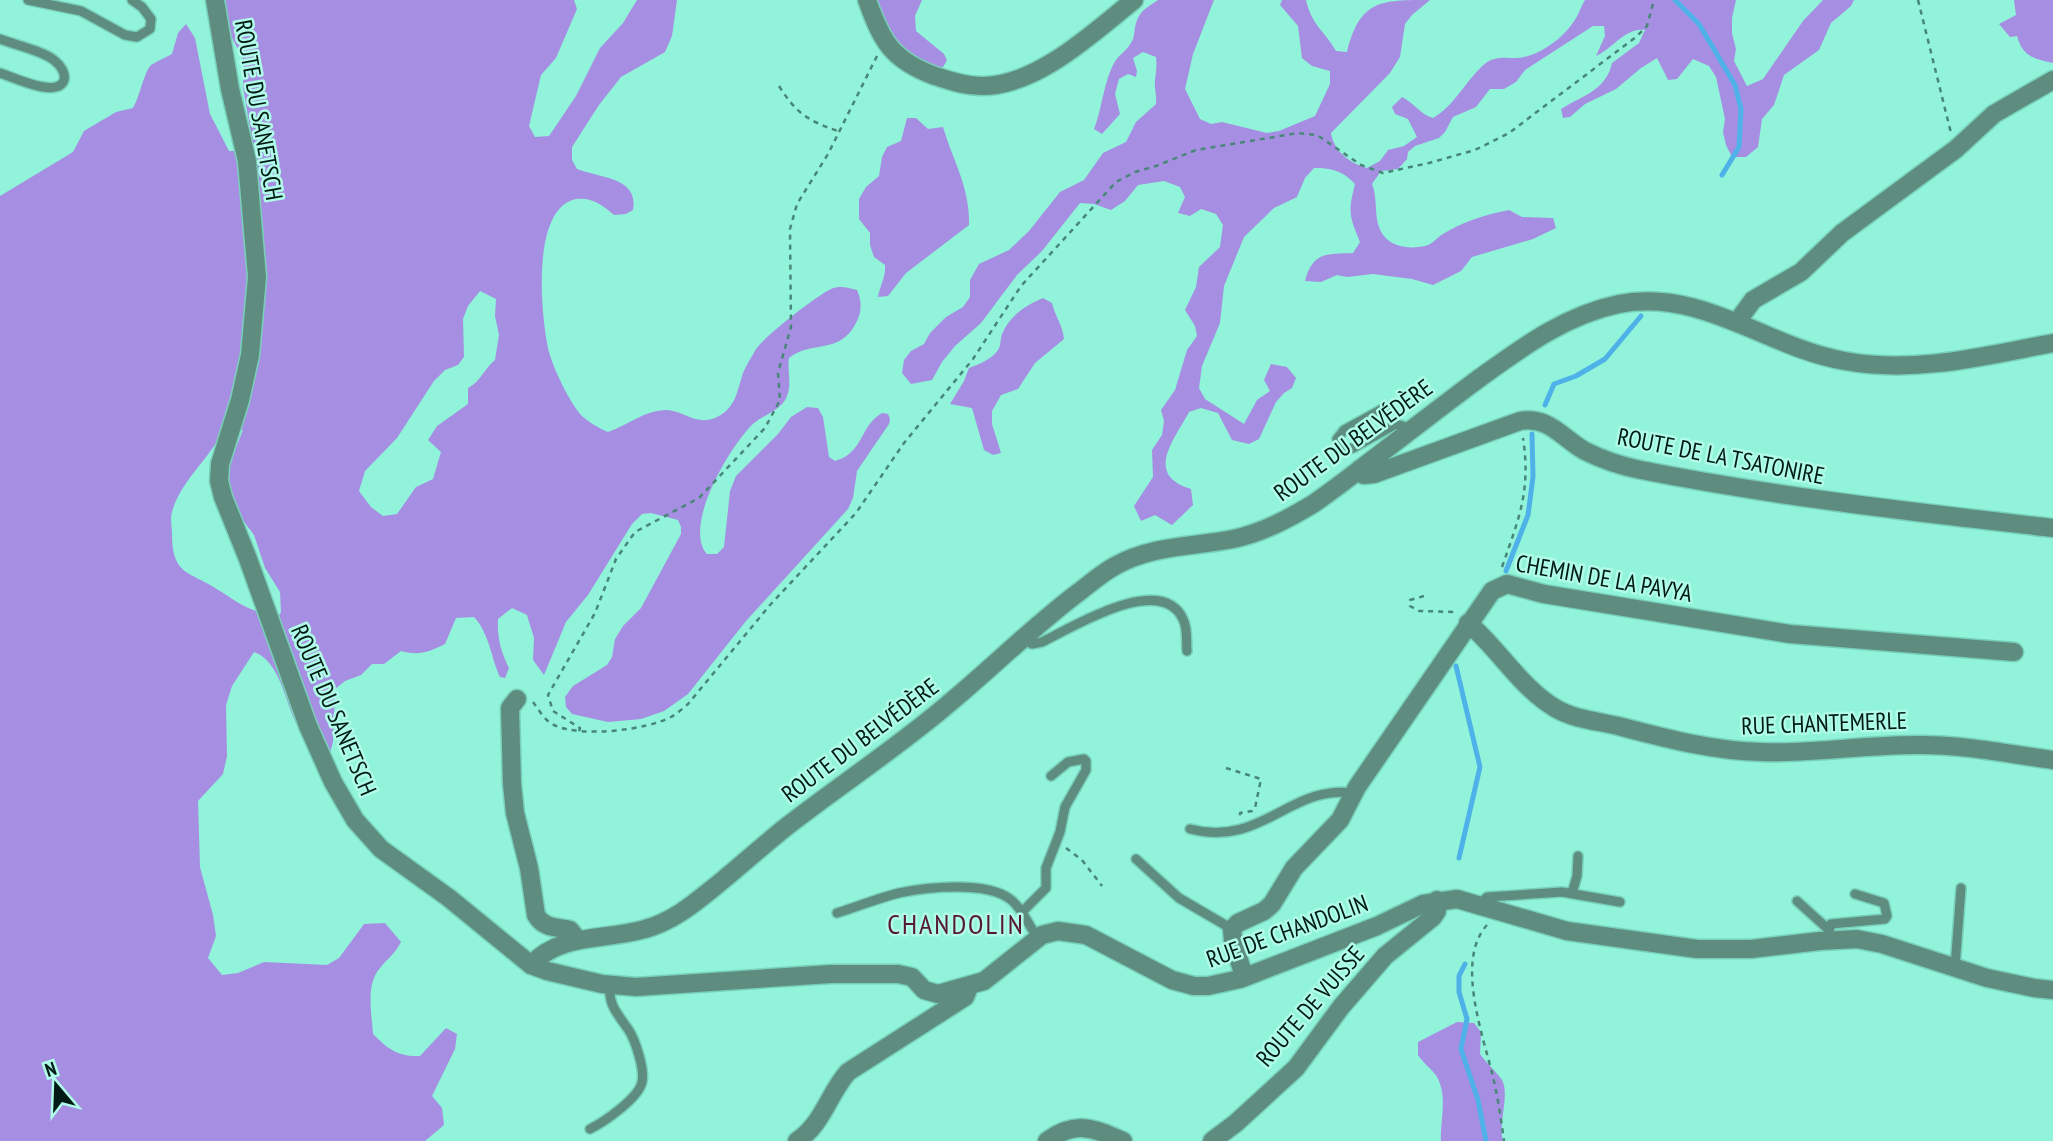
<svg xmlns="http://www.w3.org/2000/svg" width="2053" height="1141" viewBox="0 0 2053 1141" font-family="'PT Sans Narrow',sans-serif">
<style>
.forest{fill:#a68fe2;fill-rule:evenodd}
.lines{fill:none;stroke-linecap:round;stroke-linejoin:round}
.stream{stroke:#4eb2e9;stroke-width:5}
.service-casing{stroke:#79d0ba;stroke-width:12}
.minor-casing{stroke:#79d0ba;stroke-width:21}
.tertiary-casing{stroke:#79d0ba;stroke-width:21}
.path{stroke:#488777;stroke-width:2.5;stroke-dasharray:5 5;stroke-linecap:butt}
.service{stroke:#5e8d80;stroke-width:9}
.minor{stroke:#5e8d80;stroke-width:18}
.tertiary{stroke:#5e8d80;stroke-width:18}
.labels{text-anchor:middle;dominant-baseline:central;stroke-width:5;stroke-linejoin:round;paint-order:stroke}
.street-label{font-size:24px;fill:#001b14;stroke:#b0fce8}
.quarter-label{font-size:28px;letter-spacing:2px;fill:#571634;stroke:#b0fce8}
</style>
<rect width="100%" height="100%" fill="#90f3da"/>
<g class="forest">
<path d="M226 0H574L577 9 556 58 541 75 529 126 535 137 549 136 576 96 600 48 623 23 637 0H677L672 36 665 52 621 77 599 105 572 147V160L577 169C600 178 639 177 633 210L626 214 614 215C603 205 591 197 576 199 530 208 541 319 549 352 554 370 569 401 581 415 588 422 599 428 608 432 629 425 644 410 667 410 685 411 697 427 717 417 736 408 737 391 743 373 746 365 752 357 756 349 766 335 815 297 831 289 840 285 848 288 857 290 862 301 862 312 856 323 840 355 811 340 789 358 787 370 792 384 787 396 782 410 765 414 754 423 731 444 682 526 707 554H717L724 547 730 491 736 476 778 434 791 417 807 407 818 408 823 417 829 457 835 461C864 453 860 425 882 413L888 414 890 419 889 424 857 471 853 498 848 509 746 621 688 694 664 711 641 719 608 722 572 714 566 707 565 697 573 686 607 665 612 657 615 639 623 626 641 608 681 534V527L678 520 651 513 642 514 632 524 588 595 566 622 544 675 533 660 534 638 527 615 512 608 498 619C497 638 501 652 509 668L505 678 500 677C491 657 489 633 474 617L456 618 445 644C429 652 419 656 401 651L384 664H372L361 675 345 681 335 689 333 742 330 753 313 748C308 740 302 733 297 725 285 702 280 661 254 652L232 686 226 705 227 756 223 774 198 801 200 867 213 915 216 936 208 958 222 975 238 973 264 962 327 965 339 958 364 924 385 923 401 942C394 955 388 958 380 968 365 985 372 1014 373 1034 388 1049 398 1057 420 1056L446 1028 457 1034 455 1049 432 1096 442 1108 444 1125 425 1141H0V196L73 152 84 131 116 112 133 108C140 96 144 72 151 65 157 61 165 58 172 54L178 33 186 24 195 38 210 114 229 151H254L243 87 244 61 229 32 222 5ZM480 291 496 299 495 316 499 335 495 360C483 370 482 380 468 388V404L437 426 428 440 441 452 433 479 416 487 397 514 383 516 371 507 359 491 365 471 397 438 434 381 445 370 458 365 464 357 463 319 468 306ZM223 430H243L228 467 226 485 235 510 254 535 265 568 280 592 281 612 278 617C250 611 243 606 220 591 191 571 172 577 172 534 172 527 170 519 172 512 181 480 210 459 223 430Z"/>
<path d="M877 0H922L915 16 916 31 944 54 947 60 943 67 933 70C908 57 882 29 877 0Z"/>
<path d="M1158 0H1214L1193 54 1185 89 1200 119 1211 124 1222 122 1267 133 1279 131 1315 116 1330 84V71L1312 66 1302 58 1298 26 1280 5 1282 0H1306C1312 26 1324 30 1336 51L1347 52C1360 0 1380 0 1430 0L1412 15 1405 24 1400 57 1390 73 1331 133C1334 151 1349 163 1367 168L1380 161 1388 150 1404 146 1417 137 1408 119 1395 114 1392 107 1402 97C1414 103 1420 114 1433 118 1455 106 1466 79 1486 63 1495 56 1506 58 1517 58 1537 57 1561 40 1572 24 1578 17 1580 8 1585 0H1736L1732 18V33L1736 49 1734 61 1747 86 1763 79 1803 21 1823 0H1854L1851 6 1831 23 1819 50 1784 75 1774 105 1762 119 1758 147 1746 157H1732L1726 145 1723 132 1725 119 1716 77 1709 66 1693 59 1677 79 1668 80 1657 58 1641 68 1616 89 1585 104 1570 117 1563 118 1561 109C1584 95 1606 90 1612 63L1639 43 1645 30C1624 28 1613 49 1596 56L1605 36 1604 26H1593L1525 70 1516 82 1504 89H1490L1476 107 1453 117 1445 132 1439 138 1415 146 1408 152 1407 159 1398 169 1381 171 1372 184C1379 202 1372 220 1384 236 1393 248 1412 249 1425 246 1432 245 1436 238 1443 234 1462 222 1487 214 1509 210L1522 217 1553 218 1556 228 1533 239 1472 257 1461 271 1433 285 1412 279 1373 274 1347 277 1337 275 1321 282 1305 281C1313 252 1326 254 1353 253L1360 242C1349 216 1348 212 1355 184 1343 171 1332 168 1314 168L1305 178 1297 197 1274 208 1244 237 1224 286 1220 323 1202 366 1199 388 1205 399 1244 424 1257 400 1270 391 1264 380 1271 364 1287 367 1296 378 1292 388 1284 393 1276 402 1259 439 1249 444 1232 440 1218 413 1201 408 1189 412C1174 440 1144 475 1191 489L1193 505 1172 525 1155 515 1141 521 1134 506 1153 477 1152 450 1162 435 1164 421 1161 410 1175 390 1187 350 1197 336 1195 326 1185 310 1196 287 1199 267 1220 247 1223 225 1216 214 1201 209 1190 216 1178 213 1185 197 1180 187 1164 181 1138 185 1125 201 1111 210 1094 204 1080 203 1042 251 1017 275 981 323 955 346 942 362 932 380 911 384 902 373 904 360 911 351 924 344 930 333 946 317 963 307 970 297V280L979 264 1009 250 1029 231 1060 192 1084 180 1103 153 1126 142 1136 122 1156 104C1157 96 1154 88 1155 80 1156 71 1157 66 1156 57L1143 52 1133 58 1137 71 1136 77 1128 74 1119 79 1115 94 1120 114 1102 134 1094 129C1102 110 1104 78 1116 60 1121 53 1129 49 1133 39 1135 34 1134 28 1136 23 1140 10 1148 7 1158 0Z"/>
<path d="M2014 0H2053V63C2034 59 2022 56 2017 36L2010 37 1999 24 2016 15Z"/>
<path d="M907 118H916L928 129 943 127C953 161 970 187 969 225L906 273 888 296 878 297C880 285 886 278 885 265L874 257 870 245V233L859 219V199L866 187 879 176 882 157 887 147 901 141Z"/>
<path d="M1043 298 1052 303C1055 316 1063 326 1064 339L1035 363 1018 389 1001 395 992 411V424L1001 453 993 455 984 450 972 408 950 404 964 381 969 368C979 364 991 360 998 350 1001 346 1000 340 1002 334 1010 315 1026 305 1043 298Z"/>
<path d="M1457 1022 1474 1023 1481 1032 1480 1054C1486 1063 1496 1071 1502 1080 1510 1095 1498 1123 1503 1141H1441C1440 1120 1448 1097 1437 1077 1433 1070 1423 1063 1418 1055V1042Z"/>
</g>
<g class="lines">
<g class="stream">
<polyline points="1675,0 1699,24 1735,85 1741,109 1739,147 1722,175"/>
<polyline points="1545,405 1554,384 1576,376 1605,359 1641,316"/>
<polyline points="1506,571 1528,515 1533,477 1532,434"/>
<polyline points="1456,666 1480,767 1459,858"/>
<polyline points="1465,964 1459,976 1459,992 1467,1019 1461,1049 1478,1100 1486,1141"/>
</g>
<defs>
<g id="service">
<polyline points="28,0 81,11 125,35 137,37 150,29 151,19 142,7 132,0"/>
<path d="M0 39C15 45 44 51 55 61 60 65 66 73 64 80 58 99 13 77 0 73"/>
<polyline points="1386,407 1344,430 1337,439 1339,447 1344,450 1353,448 1396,424 1403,426 1408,432"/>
<path d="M1023 639 1032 644 1042 642C1073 627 1161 572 1183 619 1188 629 1186 640 1187 651"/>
<path d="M1190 829C1262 848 1290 784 1354 793"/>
<polyline points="1136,859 1179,898 1232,929"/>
<polyline points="1572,893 1577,876 1578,856"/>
<polyline points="1797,901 1829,930"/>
<polyline points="1480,904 1487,897 1562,892 1620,902"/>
<polyline points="1022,912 1046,888 1046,868 1060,832 1065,807 1086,770 1086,761 1084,759 1068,762 1051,776"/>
<path d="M837 913C857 907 878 898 899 893 927 887 986 881 1010 899 1023 909 1028 925 1038 938"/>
<polyline points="1827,940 1831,924 1885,919 1887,916 1884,903 1855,894"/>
<polyline points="1955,967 1961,888"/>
<path d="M590 1129C604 1122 639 1098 642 1082 645 1069 635 1039 628 1029 617 1013 608 1005 610 985"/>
</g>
<g id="minor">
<path d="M867 0C882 42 892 60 935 76 951 81 965 86 982 86 1037 86 1093 33 1134 0"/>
<polyline points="1740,323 1742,315 1753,300 1801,272 1842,233 1956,149 1994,114 2053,80"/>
<path d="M1360 469 1364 475 1374 474 1520 421C1549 416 1562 438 1585 451 1603 460 1621 466 1641 470 1777 497 1915 512 2053 528"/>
<path d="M1468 623C1499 649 1520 687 1555 708 1575 720 1600 721 1622 727 1668 739 1714 751 1762 752 1815 754 1868 744 1921 745 1966 745 2009 754 2053 760"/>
<path d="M517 699 510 708 512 784 515 813 529 868 536 915C543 928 556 927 570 930L578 940"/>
<polyline points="1244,976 1233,941 1232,929 1238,923 1264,911 1272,904 1294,868 1340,820 1357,787 1492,591 1507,584 1544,594 1790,634 2014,652"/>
<path d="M797 1141C823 1124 829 1093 848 1072L965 997 969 987"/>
</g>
<g id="tertiary">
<polyline points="215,0 230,89 247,161 257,277 250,355 240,400 220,464 219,481 223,497 248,559 308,726 333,782 355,820 381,849 449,898 531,965 547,971 602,984 636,987 831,974 898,974 912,977 924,990 938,994 984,981 1042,935 1058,931 1086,935 1172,980 1194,986 1208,986 1240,979 1377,926 1423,904 1457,899 1567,931 1697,949 1751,949 1820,941 1857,939 1882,944 1987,978 2034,988 2053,990"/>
<path d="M531 965C561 932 606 941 645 929 671 922 691 906 712 889 737 869 761 847 786 827 841 784 900 746 953 700 996 664 1035 625 1079 592 1091 583 1102 573 1115 566 1152 545 1193 547 1233 539 1262 533 1288 519 1313 504 1335 489 1355 473 1376 457 1411 430 1446 403 1481 377 1524 346 1566 315 1619 304 1702 288 1768 348 1845 361 1915 374 1984 356 2053 343"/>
<path d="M1047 1141C1076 1120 1093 1128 1123 1141"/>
<polyline points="1212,1141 1236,1123 1296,1068 1341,1007 1385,956 1433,917 1437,911 1437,900"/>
</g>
</defs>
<use href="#service" class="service-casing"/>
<use href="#minor" class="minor-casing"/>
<use href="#tertiary" class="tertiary-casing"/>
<g class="path">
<polyline points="1918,0 1951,133"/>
<path d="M779 86C796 113 808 121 838 131"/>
<path d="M1502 567C1519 518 1531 491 1523 438"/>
<polyline points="1424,596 1410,600 1410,606 1419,611 1457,612"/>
<path d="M533 702C539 710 545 721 554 725 581 738 646 730 671 717 677 714 683 708 688 704L770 605 856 513 904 443 973 359 1021 286 1116 182 1135 172 1156 166 1196 150 1298 133 1317 135 1361 165 1383 173 1429 163 1475 150 1509 133 1636 37 1647 26 1654 0"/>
<polyline points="579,731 580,728 553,711 548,695 595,613 616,559 635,532 699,498 765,428 780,400 778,373 791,327 790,229 797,204 828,154 877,56"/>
<polyline points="1226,768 1261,779 1255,808 1252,811 1240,813 1240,817"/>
<polyline points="1066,848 1082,860 1102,886"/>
<path d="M1487 925C1455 960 1483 1035 1493 1077 1498 1098 1501 1119 1504 1141"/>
</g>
<use href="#service" class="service"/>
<use href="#minor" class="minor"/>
<use href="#tertiary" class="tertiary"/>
</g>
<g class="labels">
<g class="street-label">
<text transform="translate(259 110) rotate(80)">ROUTE DU SANETSCH</text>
<text transform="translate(1353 440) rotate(-36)">ROUTE DU BELVÉDÈRE</text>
<text transform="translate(1721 456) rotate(11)">ROUTE DE LA TSATONIRE</text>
<text transform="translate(1604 578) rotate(10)">CHEMIN DE LA PAVYA</text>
<text transform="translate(334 710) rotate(67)">ROUTE DU SANETSCH</text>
<text transform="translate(1824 723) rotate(-2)">RUE CHANTEMERLE</text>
<text transform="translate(860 740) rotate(-37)">ROUTE DU BELVÉDÈRE</text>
<text transform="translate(1287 931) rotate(-20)">RUE DE CHANDOLIN</text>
<text transform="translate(1310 1006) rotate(-49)">ROUTE DE VUISSE</text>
</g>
<g class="quarter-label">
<text x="956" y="923">CHANDOLIN</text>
</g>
</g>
<g transform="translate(56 1085) rotate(341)" stroke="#b0fce8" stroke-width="5" paint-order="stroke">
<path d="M0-5L12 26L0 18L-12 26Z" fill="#001b14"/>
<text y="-10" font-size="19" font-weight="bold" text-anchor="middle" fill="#001b14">N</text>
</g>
</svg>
